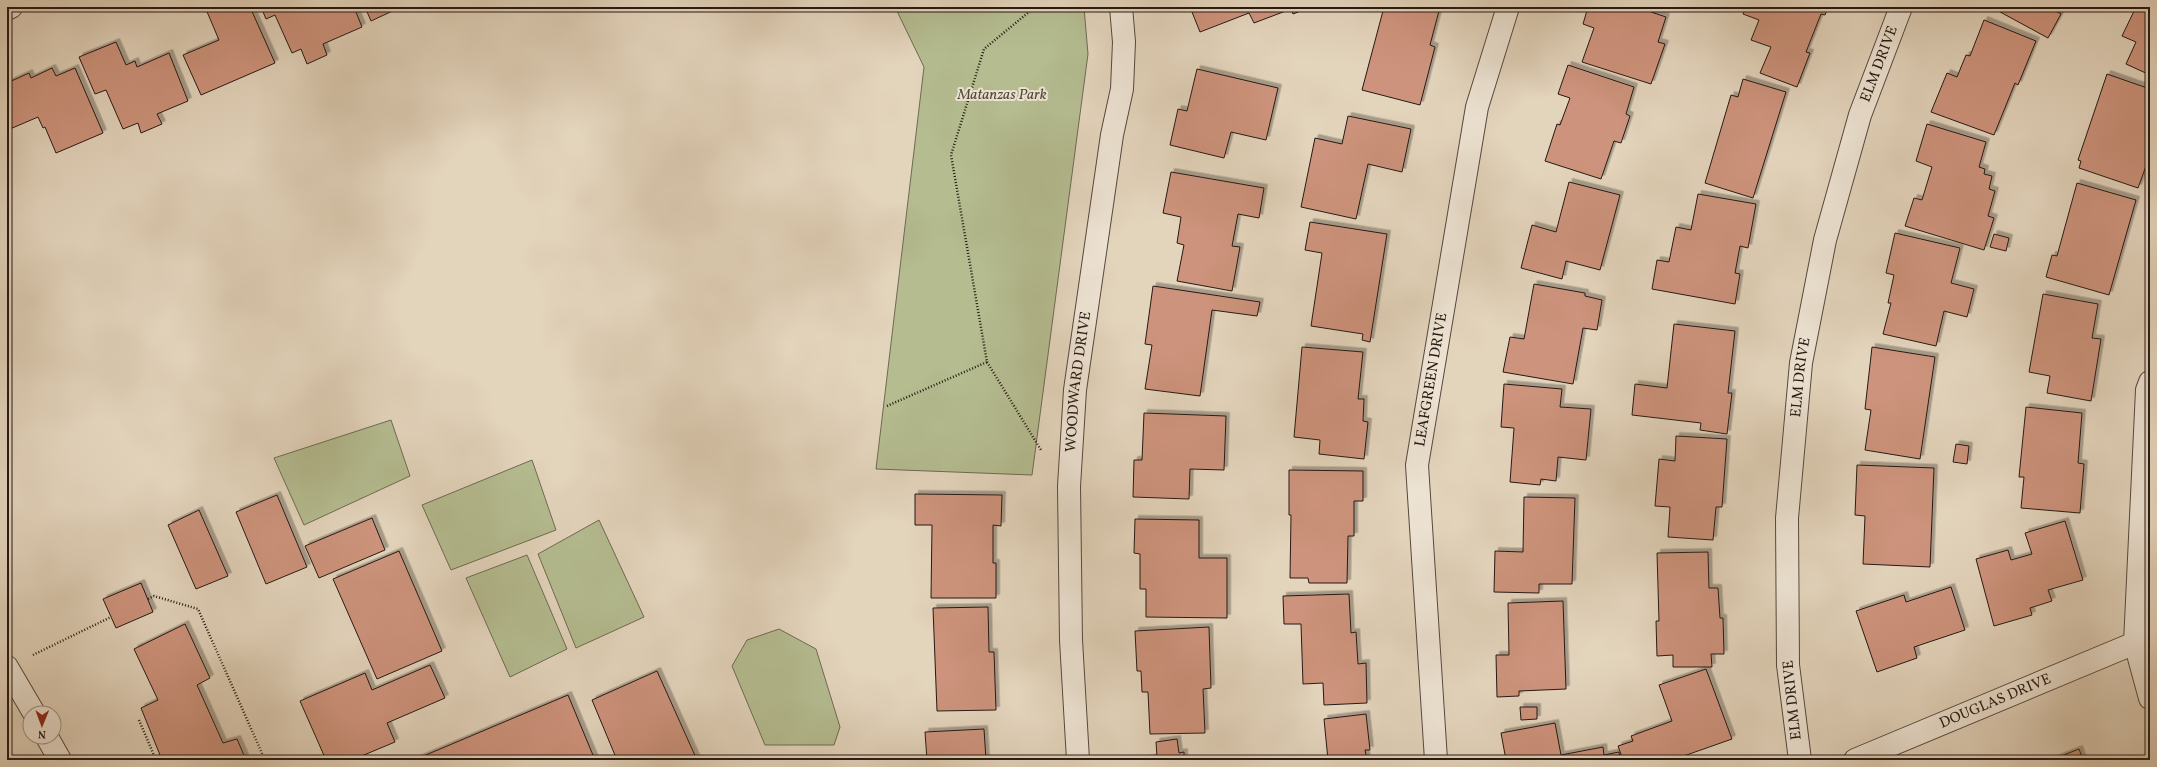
<svg xmlns="http://www.w3.org/2000/svg" width="2157" height="767" viewBox="0 0 2157 767" font-family="Vollkorn,serif">
<style>
.green{fill:#b4bc90;stroke:#6d6a52}
.building{fill:#cd937c;stroke:#261913;filter:url(#shadow)}
.lines{fill:none;stroke-linecap:round;stroke-linejoin:round}
.minor-casing{stroke:#55483d;stroke-width:24}
.tertiary-casing{stroke:#55483d;stroke-width:24}
.path{stroke:#261913;stroke-width:2.5;stroke-dasharray:1 2;stroke-linecap:butt}
.minor{stroke:#ede3d3;stroke-width:22}
.tertiary{stroke:#ede3d3;stroke-width:22}
.labels{text-anchor:middle;dominant-baseline:central;stroke-width:4;stroke-linejoin:round;paint-order:stroke}
.street-label{font-size:15px;fill:#261913;stroke:#ede3d3}
.park-label{font-size:15px;font-style:italic;fill:#514a38;stroke:#ede3d3}
</style>
<defs>
<filter id="shadow"><feDropShadow dx="3.5" dy="-3.5" stdDeviation="0" flood-color="#0004"/></filter>
</defs>
<rect width="100%" height="100%" fill="#e3d4bc"/>
<filter id="stains"><feTurbulence type="fractalNoise" baseFrequency=".005" numOctaves="4"/><feColorMatrix values="0 0 0 0 .2 0 0 0 0 .09 0 0 0 0 .02 0 0 0 .5 -.17"/></filter>
<radialGradient id="worn" r=".72"><stop offset=".6" stop-color="#630" stop-opacity="0"/><stop offset="1" stop-color="#630" stop-opacity=".3"/></radialGradient>
<g class="green">
<polygon points="895,7 1084,7 1088,54 1032,475 876,469 924,67"/>
<polygon points="391,420 410,476 304,525 274,458"/>
<polygon points="532,460 556,530 451,570 422,505"/>
<polygon points="599,520 644,617 576,648 538,554"/>
<polygon points="527,555 567,649 510,677 466,578"/>
<polygon points="779,629 816,649 840,727 834,745 765,745 732,666 747,640"/>
</g>
<g class="building">
<polygon points="205,7 250,7 275,63 201,95 183,55 219,40"/>
<polygon points="261,7 354,7 362,27 323,44 327,55 307,64 301,49 292,53 275,15 266,19"/>
<polygon points="365,7 401,7 371,21"/>
<polygon points="1190,7 1311,7 1293,14 1291,9 1254,23 1249,13 1200,32"/>
<polygon points="1384,7 1440,7 1430,45 1435,47 1420,105 1362,90"/>
<polygon points="1588,7 1652,7 1651,12 1666,17 1658,42 1665,44 1651,84 1582,62 1594,28 1583,24"/>
<polygon points="1746,7 1828,7 1825,15 1821,14 1806,52 1810,53 1797,87 1760,73 1771,47 1751,40 1759,20 1743,14"/>
<polygon points="1991,7 2055,7 2054,10 2061,14 2048,38"/>
<polygon points="2136,7 2150,7 2150,75 2126,64 2136,42 2122,36"/>
<polygon points="1984,20 2036,41 2018,85 2015,83 1994,135 1931,112 1947,73 1957,77 1966,55 1970,56"/>
<polygon points="116,42 126,65 135,61 137,67 169,53 188,101 157,114 162,124 141,133 138,123 123,129 106,90 95,94 79,57"/>
<polygon points="1568,65 1634,87 1626,114 1630,116 1621,143 1614,141 1601,179 1545,161 1557,124 1560,125 1570,98 1558,94"/>
<polygon points="52,68 56,76 75,68 103,133 56,153 45,127 43,128 38,117 10,129 7,122 7,83 29,73 31,78"/>
<polygon points="1197,69 1278,88 1266,140 1231,132 1224,158 1170,145 1178,109 1187,111"/>
<polygon points="2107,74 2150,89 2150,155 2138,188 2079,168 2081,161 2078,160"/>
<polygon points="1743,79 1786,92 1753,198 1705,183 1731,95 1738,97"/>
<polygon points="1348,116 1411,129 1402,172 1368,164 1356,219 1301,207 1315,138 1342,144"/>
<polygon points="1927,124 1986,142 1979,167 1985,169 1984,174 1992,176 1989,189 1995,191 1988,216 1994,218 1984,250 1905,226 1914,198 1922,200 1932,167 1916,161"/>
<polygon points="1171,172 1264,188 1259,218 1238,214 1232,246 1240,247 1232,291 1177,281 1184,245 1177,243 1181,217 1163,213"/>
<polygon points="1569,182 1620,195 1600,270 1566,261 1562,279 1521,268 1532,225 1556,232"/>
<polygon points="2077,183 2136,200 2109,295 2046,277 2052,255 2057,256"/>
<polygon points="1698,194 1756,204 1748,248 1740,246 1735,273 1740,274 1735,304 1652,289 1657,260 1669,262 1676,227 1691,230"/>
<polygon points="1310,222 1387,234 1370,342 1362,340 1363,334 1311,326 1322,253 1305,250"/>
<polygon points="1895,233 1960,248 1951,283 1974,289 1967,317 1944,311 1936,346 1883,334 1891,303 1888,303 1894,275 1886,273"/>
<polygon points="1994,234 2009,238 2006,251 1990,247"/>
<polygon points="1534,284 1585,293 1585,296 1602,300 1597,330 1583,328 1573,384 1503,372 1510,337 1524,339"/>
<polygon points="1153,286 1260,302 1257,316 1212,310 1200,396 1145,389 1152,345 1145,344"/>
<polygon points="2043,294 2098,304 2092,338 2101,339 2091,401 2047,393 2050,376 2029,372"/>
<polygon points="1674,324 1735,331 1728,393 1732,393 1727,434 1700,430 1701,423 1632,415 1635,384 1667,388"/>
<polygon points="1302,347 1363,352 1358,399 1364,399 1363,421 1368,422 1364,459 1319,454 1320,440 1294,437"/>
<polygon points="1872,347 1935,357 1920,459 1865,450 1871,410 1865,409"/>
<polygon points="1504,384 1562,389 1560,407 1591,409 1586,460 1558,457 1556,481 1541,479 1540,485 1510,482 1514,428 1501,427"/>
<polygon points="2026,407 2082,413 2078,463 2084,464 2080,513 2021,508 2024,477 2019,477"/>
<polygon points="1144,413 1226,416 1224,470 1190,469 1189,499 1133,497 1134,460 1142,460"/>
<polygon points="1676,436 1727,439 1722,507 1716,507 1713,540 1668,537 1670,507 1655,506 1659,459 1675,461"/>
<polygon points="1956,444 1969,446 1967,464 1953,462"/>
<polygon points="1857,465 1934,468 1930,567 1863,564 1865,516 1855,515"/>
<polygon points="1289,470 1363,471 1363,501 1354,501 1354,536 1348,536 1347,583 1309,583 1308,578 1290,578 1291,515 1289,515"/>
<polygon points="915,494 1002,495 1001,526 993,525 993,563 996,563 996,598 931,598 932,525 915,525"/>
<polygon points="277,495 307,567 266,584 236,512"/>
<polygon points="1524,497 1575,498 1572,584 1539,584 1539,593 1494,592 1495,551 1523,552"/>
<polygon points="199,510 228,576 196,589 168,525"/>
<polygon points="372,518 385,550 319,578 305,546"/>
<polygon points="1135,519 1199,520 1199,558 1227,558 1227,618 1146,617 1146,589 1140,589 1140,554 1134,553"/>
<polygon points="2065,521 2083,580 2048,590 2052,601 2030,608 2032,615 1994,626 1976,559 2008,550 2011,560 2032,554 2025,533"/>
<polygon points="399,551 442,651 377,679 333,579"/>
<polygon points="1708,552 1709,588 1718,588 1720,618 1723,618 1724,654 1711,654 1712,667 1673,667 1673,655 1657,656 1656,621 1659,621 1657,553"/>
<polygon points="141,583 153,612 116,628 103,599"/>
<polygon points="1951,587 1965,630 1914,647 1917,658 1877,672 1856,611 1904,595 1906,602"/>
<polygon points="1349,594 1351,633 1356,632 1358,664 1366,663 1367,703 1324,705 1323,683 1303,684 1301,624 1284,624 1283,596"/>
<polygon points="1563,601 1566,689 1519,691 1519,696 1497,697 1496,655 1509,655 1508,603"/>
<polygon points="988,607 989,652 994,652 996,710 937,711 933,608"/>
<polygon points="185,624 210,678 197,685 223,743 237,739 246,760 162,760 141,708 158,700 134,649"/>
<polygon points="1209,627 1211,688 1203,689 1205,733 1150,734 1148,692 1142,692 1141,671 1137,671 1135,631"/>
<polygon points="430,665 445,698 387,723 395,742 352,760 326,760 300,701 365,673 372,690"/>
<polygon points="1706,669 1732,739 1678,758 1679,760 1623,760 1618,746 1633,741 1631,736 1672,721 1659,685"/>
<polygon points="657,671 697,760 617,760 592,700"/>
<polygon points="568,695 595,760 414,760"/>
<polygon points="1520,707 1537,707 1537,719 1521,720"/>
<polygon points="1366,714 1370,750 1365,750 1367,760 1328,760 1324,719"/>
<polygon points="1555,723 1561,755 1603,747 1604,755 1619,752 1620,760 1506,760 1501,733"/>
<polygon points="984,729 986,760 927,760 925,732"/>
<polygon points="1177,739 1179,753 1184,752 1184,760 1141,760 1157,757 1156,742"/>
<polygon points="2079,749 2083,760 2051,760"/>
</g>
<g class="lines">
<defs>
<g id="minor">
<polyline points="7,9 11,7"/>
<polyline points="2150,382 2147,390 2135,643 2150,698"/>
<path id="s1" d="M1078 760 1071 640 1069 486 1075 390 1112 135 1122 89 1124 42 1121 7"/>
<path id="s2" d="M1436 760 1417 465 1477 107 1508 7"/>
<path id="s3" d="M1800 760 1788 665 1787 518 1801 363 1825 240 1860 115 1901 7"/>
<path id="s4" d="M1855 760 2135 643"/>
</g>
<g id="tertiary">
<polyline points="7,667 34,713"/>
<polyline points="47,737 60,760"/>
</g>
</defs>
<use href="#minor" class="minor-casing"/>
<use href="#tertiary" class="tertiary-casing"/>
<g class="path">
<polyline points="987,362 1041,450"/>
<polyline points="887,406 987,362 951,155 984,49 1035,7"/>
<polyline points="148,599 154,596 198,609 265,760"/>
<polyline points="33,655 111,617"/>
<polyline points="139,720 156,760"/>
</g>
<use href="#minor" class="minor"/>
<use href="#tertiary" class="tertiary"/>
</g>
<g class="labels">
<g class="street-label">
<text stroke="none"><textPath href="#s3" startOffset="708">ELM DRIVE</textPath></text>
<text stroke="none"><textPath href="#s3" startOffset="384">ELM DRIVE</textPath></text>
<text stroke="none"><textPath href="#s2" startOffset="382">LEAFGREEN DRIVE</textPath></text>
<text stroke="none"><textPath href="#s1" startOffset="379">WOODWARD DRIVE</textPath></text>
<text transform="translate(1793 700) rotate(-96)">ELM DRIVE</text>
<text stroke="none"><textPath href="#s4" startOffset="152">DOUGLAS DRIVE</textPath></text>
</g>
<g class="park-label">
<text x="1002" y="95">Matanzas Park</text>
</g>
</g>
<rect width="2157" height="767" fill="none" stroke="#e3d4bc" stroke-width="24"/>
<rect x="8" y="8" width="2141" height="751" fill="none" stroke="#261913" stroke-width="2"/>
<rect x="12" y="12" width="2133" height="743" fill="none" stroke="#261913"/>
<g transform="translate(42 725) rotate(181)"><circle r="19" fill="#ede3d3" stroke="#9d9286"/>
<path d="M0-3L7 15L0 10L-7 15Z" fill="#8f2418"/>
<text y="-6" font-size="11" font-weight="bold" text-anchor="middle" fill="#261913">N</text>
</g>
<rect width="100%" height="100%" filter="url(#stains)"/>
<rect width="100%" height="100%" fill="url(#worn)"/>
</svg>
